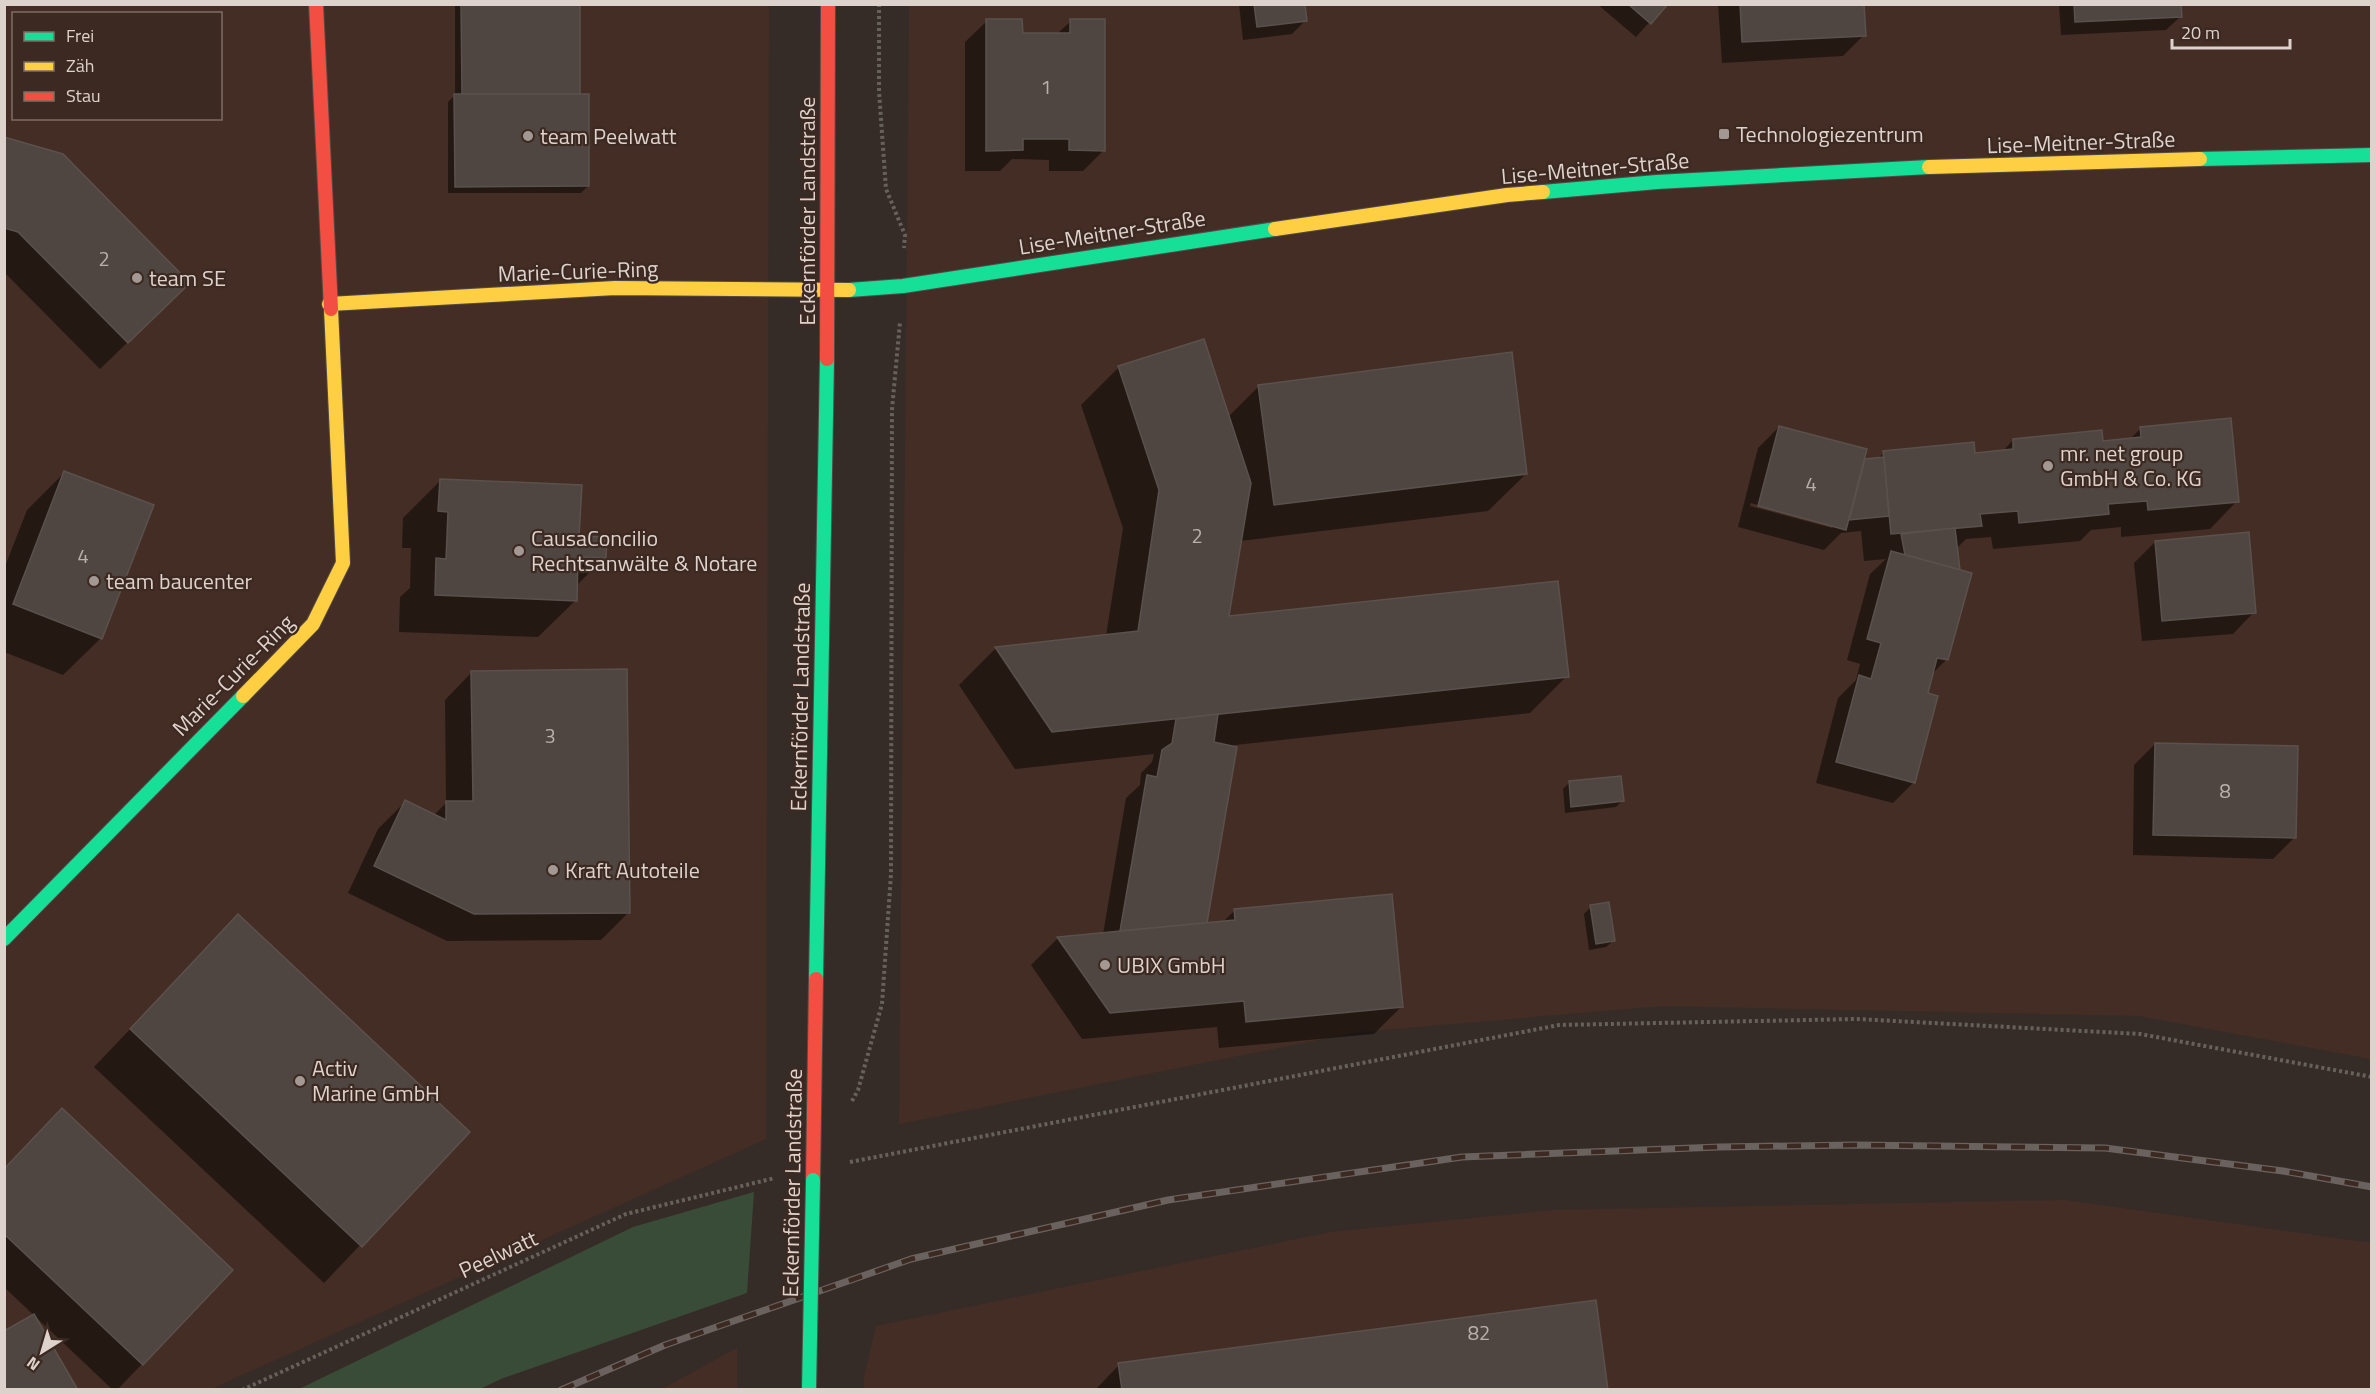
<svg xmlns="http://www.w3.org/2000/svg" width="2376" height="1394" viewBox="0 0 2376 1394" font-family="'Titillium Web',sans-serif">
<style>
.built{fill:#442d24;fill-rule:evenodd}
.green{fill:#394c37}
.shadow{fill:#0007;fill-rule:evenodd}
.building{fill:#504641;stroke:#5a514d;stroke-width:1.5}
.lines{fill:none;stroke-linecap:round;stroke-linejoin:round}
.fast-casing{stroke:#534a46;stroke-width:16}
.slow-casing{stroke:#534a46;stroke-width:16}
.jam-casing{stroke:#534a46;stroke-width:16}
.path{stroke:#67615d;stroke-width:4;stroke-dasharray:3 3;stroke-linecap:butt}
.fast{stroke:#16e098;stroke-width:14}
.slow{stroke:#ffcf43;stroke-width:14}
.jam{stroke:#f24e42;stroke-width:14}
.rail-casing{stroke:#6a625e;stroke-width:7}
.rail{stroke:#3c2921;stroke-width:4.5;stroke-dasharray:14;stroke-linecap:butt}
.fast-bridge-casing{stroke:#534a46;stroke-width:16;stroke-linecap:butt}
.fast-bridge{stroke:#16e098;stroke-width:14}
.poi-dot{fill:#a39893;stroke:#3c2921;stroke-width:2}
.labels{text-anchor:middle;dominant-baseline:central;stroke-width:4.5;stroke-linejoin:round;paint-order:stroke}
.number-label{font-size:20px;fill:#baafaa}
.poi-label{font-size:22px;fill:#ded2cd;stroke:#3c2921;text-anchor:start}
.street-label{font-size:22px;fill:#ded2cd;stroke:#3c2921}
</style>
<rect width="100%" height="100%" fill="#362c27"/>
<g class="built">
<path d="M5 5H769L766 1139 211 1389 5 1390ZM14 14H220V118H14Z"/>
<polygon points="909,5 2371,5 2371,1059 2139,1016 1662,1006 1358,1032 899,1124"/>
<polygon points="2065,1200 2371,1243 2371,1389 864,1390 864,1377 876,1326 1331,1232 1554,1210"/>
<polygon points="737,1348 737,1389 662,1389"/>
</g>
<polygon class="green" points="754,1192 747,1293 501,1379 480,1389 299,1389 633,1227"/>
<g class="shadow">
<polygon points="455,4 578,4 579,95 588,186 581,193 448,193 448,102 455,95"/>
<polygon points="1239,4 1304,4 1306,20 1292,34 1243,40"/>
<polygon points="1597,4 1666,4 1636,37"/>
<polygon points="1718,4 1862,4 1864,35 1843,56 1722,63"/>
<polygon points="2059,4 2180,4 2181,16 2166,30 2061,35"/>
<polygon points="987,21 1021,34 1057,34 1071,21 1104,150 1083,171 1049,171 1049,160 1012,159 1000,171 965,171 965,42"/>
<polygon points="4,139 161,310 100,369 4,272"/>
<polygon points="1203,341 1228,417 1259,386 1526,474 1488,511 1240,541 1227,617 1567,676 1530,713 1226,746 1203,925 1222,923 1235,910 1401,1007 1374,1034 1219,1048 1217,1027 1082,1039 1031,965 1058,938 1103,934 1126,798 1140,785 1141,773 1152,762 1154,754 1015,769 959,685 996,648 1106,636 1123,528 1081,405 1118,368"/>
<path d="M1779 427 1861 464 1865 460 1877 459 1884 453 1974 455 2002 452 2013 440 2101 442 2129 440 2141 428 2237 501 2210 529 2121 537V527L2091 530 2080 541 1993 549 1991 537 1966 539 1956 549 1947 659 1931 675 1926 694 1914 782 1893 803 1816 783 1838 698 1856 680 1860 664 1847 660 1870 574 1886 559 1864 561 1861 531 1841 533 1824 550 1738 527 1758 448ZM1751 503 1832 525V528L1750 506Z"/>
<polygon points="65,472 101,638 63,675 4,652 4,569 27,510"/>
<polygon points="440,481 578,538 605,557 576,586 576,600 538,637 399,632 400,597 410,588 411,548 402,548 403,518"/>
<polygon points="2155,542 2254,612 2233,634 2142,641 2134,563"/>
<polygon points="472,672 628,913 601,940 447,941 348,893 378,829 405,802 433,816 446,803 445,700"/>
<polygon points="2155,744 2294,838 2273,859 2133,855 2134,765"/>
<polygon points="1570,782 1623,800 1616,807 1565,813 1563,789"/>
<polygon points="1591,907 1613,941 1606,947 1589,950 1584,914"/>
<polygon points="238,916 468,1132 324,1283 94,1067"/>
<polygon points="4,1170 231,1270 142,1364 117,1390 113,1390 4,1287"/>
<polygon points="1119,1365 1607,1390 1095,1390"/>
</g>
<g class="building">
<polygon points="461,4 580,4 580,94 462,94"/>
<polygon points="1254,4 1305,4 1307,21 1257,27"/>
<polygon points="1628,4 1668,4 1651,24"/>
<polygon points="1740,4 1864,4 1866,36 1742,42"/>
<polygon points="2074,4 2181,4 2182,17 2075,22"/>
<polygon points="986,19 1022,19 1023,33 1070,33 1070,19 1105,19 1105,151 1069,150 1069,139 1023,139 1023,150 986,151"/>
<polygon points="454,94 589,94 589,186 455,187"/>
<polygon points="4,137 63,154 190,283 128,343 18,232 4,228"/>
<polygon points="1204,339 1251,483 1229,616 1558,581 1569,677 1052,732 995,647 1138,631 1159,490 1118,366"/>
<polygon points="1512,352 1527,474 1274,505 1258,385"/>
<polygon points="2231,418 2239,502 2148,510 2147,501 2108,504 2109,514 2019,523 2018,511 1980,514 1982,526 1891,534 1883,451 1974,442 1975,453 2013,449 2013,439 2102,430 2103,441 2141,437 2140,427"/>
<polygon points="1779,426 1867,449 1846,530 1758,506"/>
<polygon points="1884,457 1889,516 1849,520 1865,459"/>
<polygon points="64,471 154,505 102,639 13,604"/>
<polygon points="440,479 582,485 579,536 607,537 606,558 578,557 577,601 435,595 436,558 446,559 448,512 438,511"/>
<polygon points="1955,528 1960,570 1905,555 1901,534"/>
<polygon points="2249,532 2256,613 2162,621 2155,541"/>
<polygon points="1891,551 1972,573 1948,660 1937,658 1928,693 1938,696 1915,783 1836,762 1859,675 1871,679 1881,643 1867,639"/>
<polygon points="627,669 630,913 474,914 374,866 405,800 446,820 446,801 473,801 471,671"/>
<polygon points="1218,714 1214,742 1237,747 1207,923 1120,931 1147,775 1157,777 1162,750 1172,743 1176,719"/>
<polygon points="2155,743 2298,746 2296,838 2153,835"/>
<polygon points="1621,776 1624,801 1571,807 1569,781"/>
<polygon points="1392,894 1403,1007 1246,1022 1244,1001 1110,1013 1057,937 1235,920 1234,909"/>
<polygon points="1609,902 1615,941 1596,944 1590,905"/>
<polygon points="238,914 470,1132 362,1247 130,1029"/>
<polygon points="62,1108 233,1270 143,1365 4,1234 4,1169"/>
<polygon points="1596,1300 1608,1390 1122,1390 1118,1363"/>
<polygon points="34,1314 78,1390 4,1390 4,1331"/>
</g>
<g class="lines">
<defs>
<g id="fast">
<polyline points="2200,159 2372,155"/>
<polyline points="1543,192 1657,182 1929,167"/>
<polyline points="849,290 903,286 1275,229"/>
<polyline points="4,939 243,696"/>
<polyline points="816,979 827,359"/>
</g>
<g id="slow">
<polyline points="1929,167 2200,159"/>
<polyline points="1275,229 1507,195 1543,192"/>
<polyline points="329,304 615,288 849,290"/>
<polyline points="243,696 313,624 343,563 331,309"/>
</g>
<g id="jam">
<polyline points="316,4 331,309"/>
<polyline points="827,359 828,4"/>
<polyline points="813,1180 816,979"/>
</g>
</defs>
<use href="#fast" class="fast-casing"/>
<use href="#slow" class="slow-casing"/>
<use href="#jam" class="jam-casing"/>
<g class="path">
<polyline points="879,4 879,91 886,189 905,235 904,248"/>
<polyline points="852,1101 858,1090 882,1004 891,874 892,409 900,322"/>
<polyline points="850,1162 1559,1025 1857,1019 2140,1034 2372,1077"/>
<polyline points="242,1390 626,1214 775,1178"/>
</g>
<use href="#fast" class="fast"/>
<use href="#slow" class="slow"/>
<use href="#jam" class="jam"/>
<defs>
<polyline id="rail" points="561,1390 665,1345 911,1259 1168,1200 1462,1157 1719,1147 1854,1145 2105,1148 2283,1171 2372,1187"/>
</defs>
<use href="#rail" class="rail-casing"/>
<use href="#rail" class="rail"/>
<defs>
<polyline id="fast-bridge" points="809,1390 813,1180"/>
</defs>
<use href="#fast-bridge" class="fast-bridge-casing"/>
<use href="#fast-bridge" class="fast-bridge"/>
</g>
<g class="poi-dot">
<rect x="1718" y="128" width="12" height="12" rx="3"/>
<circle cx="528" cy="136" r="6"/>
<circle cx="137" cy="278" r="6"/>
<circle cx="2048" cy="466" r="6"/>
<circle cx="519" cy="551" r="6"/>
<circle cx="94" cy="581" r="6"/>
<circle cx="553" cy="870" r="6"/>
<circle cx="1105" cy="965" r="6"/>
<circle cx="300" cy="1081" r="6"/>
</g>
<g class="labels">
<g class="number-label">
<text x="1046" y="86">1</text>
<text x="104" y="258">2</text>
<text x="1811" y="483">4</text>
<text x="1197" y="535">2</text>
<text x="83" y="555">4</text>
<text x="550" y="735">3</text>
<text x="2225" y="790">8</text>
<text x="1479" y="1332">82</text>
</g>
<g class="poi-label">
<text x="1736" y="134">Technologiezentrum</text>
<text x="540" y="136">team Peelwatt</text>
<text x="149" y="278">team SE</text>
<text x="2060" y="453">mr. net group<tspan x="2060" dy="25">GmbH &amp; Co. KG</tspan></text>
<text x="531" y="538">CausaConcilio<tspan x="531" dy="25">Rechtsanwälte &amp; Notare</tspan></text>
<text x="106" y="581">team baucenter</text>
<text x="565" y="870">Kraft Autoteile</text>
<text x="1117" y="965">UBIX GmbH</text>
<text x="312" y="1068">Activ<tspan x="312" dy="25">Marine GmbH</tspan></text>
</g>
<g class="street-label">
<text transform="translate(2081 142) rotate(-2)">Lise-Meitner-Straße</text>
<text transform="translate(1595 168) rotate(-5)">Lise-Meitner-Straße</text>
<text transform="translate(807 211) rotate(-90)">Eckernförder Landstraße</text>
<text transform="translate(1112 232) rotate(-9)">Lise-Meitner-Straße</text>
<text transform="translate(578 271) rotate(-2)">Marie-Curie-Ring</text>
<text transform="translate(233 675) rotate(-45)">Marie-Curie-Ring</text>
<text transform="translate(800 697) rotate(-89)">Eckernförder Landstraße</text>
<text transform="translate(792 1183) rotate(-89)">Eckernförder Landstraße</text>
<text transform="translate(498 1254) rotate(-25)">Peelwatt</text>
</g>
</g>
<rect width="2376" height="1394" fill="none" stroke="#ded2cd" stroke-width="12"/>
<rect x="12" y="12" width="210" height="108" fill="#3c2921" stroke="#7d6d66" stroke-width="1.5"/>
<rect x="24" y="32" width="30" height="9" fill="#16e098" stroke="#7d6d66" stroke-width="1.5"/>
<text x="66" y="42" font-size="18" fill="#ded2cd">Frei</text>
<rect x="24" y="62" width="30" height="9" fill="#ffcf43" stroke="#7d6d66" stroke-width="1.5"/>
<text x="66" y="72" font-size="18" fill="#ded2cd">Zäh</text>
<rect x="24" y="92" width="30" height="9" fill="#f24e42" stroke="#7d6d66" stroke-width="1.5"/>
<text x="66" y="102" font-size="18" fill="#ded2cd">Stau</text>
<g transform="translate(42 1352) rotate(217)" stroke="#3c2921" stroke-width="4.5" paint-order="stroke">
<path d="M0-4.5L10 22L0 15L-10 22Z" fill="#ded2cd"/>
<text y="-9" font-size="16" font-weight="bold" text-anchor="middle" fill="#ded2cd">N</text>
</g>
<path d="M2172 39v9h118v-9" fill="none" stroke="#ded2cd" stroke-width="3"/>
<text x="2181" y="39" font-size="18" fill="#ded2cd" stroke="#3c2921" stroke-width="4.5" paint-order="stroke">20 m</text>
</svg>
